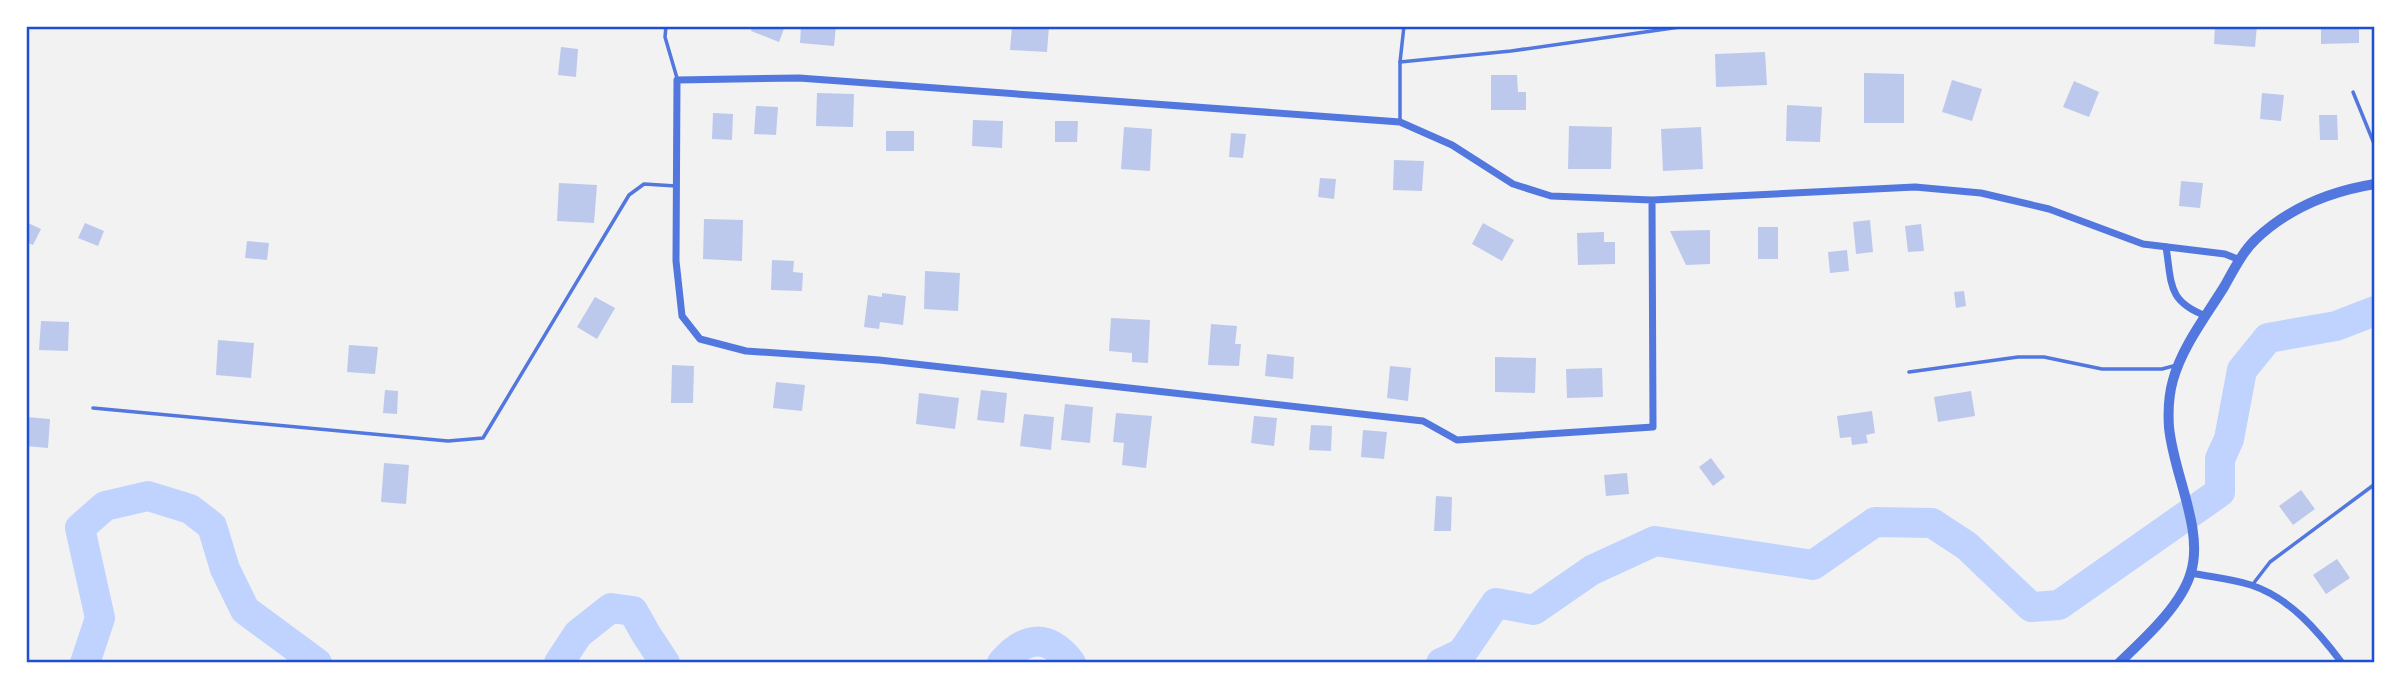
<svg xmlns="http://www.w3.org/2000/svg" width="2401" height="689" viewBox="0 0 2401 689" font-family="'Noto Sans',sans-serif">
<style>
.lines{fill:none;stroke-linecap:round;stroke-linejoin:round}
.river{stroke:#bfd3fe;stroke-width:30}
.building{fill:#bdc9ec}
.service{stroke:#5277de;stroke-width:3.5}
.minor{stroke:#5277de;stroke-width:7}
.tertiary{stroke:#5277de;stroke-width:10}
.neatline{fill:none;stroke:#1d4ed8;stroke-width:2.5}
</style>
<rect width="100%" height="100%" fill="#f2f2f2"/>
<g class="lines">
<g class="river">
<polyline points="85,663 100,618 80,528 105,506 148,496 190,509 212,526 225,569 245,610 317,663"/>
<polyline points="559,663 578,634 611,608 633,611 646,634 665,663"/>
<path d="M1002 663C1025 636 1048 633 1071 663"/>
<polyline points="1441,663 1462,653 1496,603 1534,610 1592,570 1655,541 1813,565 1875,522 1932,523 1967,546 2031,607 2059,605 2220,492 2220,459 2229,439 2242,370 2268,338 2336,326 2375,311"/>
</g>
</g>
<g class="building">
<polygon points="752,26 785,26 779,42 751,31"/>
<polygon points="801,26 836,26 834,46 800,43"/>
<polygon points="1012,26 1049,26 1047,52 1010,50"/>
<polygon points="2215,26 2257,26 2255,47 2214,44"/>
<polygon points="2321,26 2359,26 2359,43 2321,44"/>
<polygon points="561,47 578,49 576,77 558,75"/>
<polygon points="1765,52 1767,85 1716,87 1715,54"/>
<polygon points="1864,73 1904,74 1904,123 1864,123"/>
<polygon points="1491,75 1517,75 1518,92 1526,92 1526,110 1491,110"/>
<polygon points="1952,80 1982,89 1972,121 1942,112"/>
<polygon points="2074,81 2099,92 2089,117 2063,107"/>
<polygon points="817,93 854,94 853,127 816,126"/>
<polygon points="2262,93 2284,95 2281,121 2260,119"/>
<polygon points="1787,105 1822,107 1820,142 1786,141"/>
<polygon points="756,106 778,107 776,135 754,134"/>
<polygon points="713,113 733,114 732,140 712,139"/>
<polygon points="2319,115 2337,115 2338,140 2320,140"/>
<polygon points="973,120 1003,121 1002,148 972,146"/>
<polygon points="1055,121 1078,121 1077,142 1055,142"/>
<polygon points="1569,126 1612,127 1611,169 1568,169"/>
<polygon points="1124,127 1152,129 1150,171 1121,169"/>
<polygon points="1701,127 1703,169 1663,171 1661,129"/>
<rect x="886" y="131" width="28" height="20"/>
<polygon points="1231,133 1246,134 1243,158 1229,157"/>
<polygon points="1394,160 1424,161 1422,191 1393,190"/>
<polygon points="1320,178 1336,179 1334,199 1318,197"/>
<polygon points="2181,181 2203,183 2200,208 2179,206"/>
<polygon points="559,183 597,185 594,223 557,221"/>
<polygon points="704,219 743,220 742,261 703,259"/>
<polygon points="1870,220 1873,252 1856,254 1853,222"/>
<polygon points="28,223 41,229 33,245 26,242"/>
<polygon points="85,223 104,231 98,246 78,238"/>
<polygon points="1483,223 1514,240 1502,261 1472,244"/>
<polygon points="1921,224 1924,251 1908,252 1905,226"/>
<rect x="1758" y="227" width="20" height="32"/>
<polygon points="1710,230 1710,264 1686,265 1670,231"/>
<polygon points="1604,232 1604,242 1615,242 1615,264 1578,265 1577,233"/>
<polygon points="247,241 269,243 267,260 245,258"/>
<polygon points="1847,250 1849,271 1830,273 1828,252"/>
<polygon points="772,260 794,261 793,272 803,273 802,291 771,290"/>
<polygon points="925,271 960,273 958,311 924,309"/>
<polygon points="1964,291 1966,306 1956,308 1954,292"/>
<polygon points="882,293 906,296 903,325 880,322 879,329 864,327 868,295 882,297"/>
<polygon points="595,297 615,308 597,339 577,327"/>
<polygon points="1111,318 1150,320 1148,363 1132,362 1132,353 1109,351"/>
<polygon points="41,321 69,322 68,351 39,350"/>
<polygon points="1211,324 1237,326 1235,344 1241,344 1239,366 1208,365"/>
<polygon points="218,340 254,343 251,378 216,375"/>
<polygon points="349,345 378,347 375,374 347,372"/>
<polygon points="1267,354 1294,357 1293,379 1265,376"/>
<polygon points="1495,357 1536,358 1535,393 1495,392"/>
<polygon points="672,365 694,366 693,403 671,403"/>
<polygon points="1390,366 1411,368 1408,401 1387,398"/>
<polygon points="1602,368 1603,397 1567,398 1566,369"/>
<polygon points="776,382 805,385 802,411 773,408"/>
<polygon points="385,390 398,391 397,414 383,413"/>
<polygon points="981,390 1007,393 1004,423 977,420"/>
<polygon points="1971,391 1975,416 1938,422 1934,397"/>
<polygon points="919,393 959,398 955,429 916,424"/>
<polygon points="1065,404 1093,407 1090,443 1061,440"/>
<polygon points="1872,411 1875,433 1866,435 1868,443 1852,445 1851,437 1840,438 1837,416"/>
<polygon points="1116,413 1152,416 1146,468 1122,465 1124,443 1113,442"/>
<polygon points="1024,414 1054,417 1051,450 1020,446"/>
<polygon points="1254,416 1277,418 1274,446 1251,443"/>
<polygon points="26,417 50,419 48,448 26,446"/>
<polygon points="1311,425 1332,426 1331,451 1309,450"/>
<polygon points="1363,430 1387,432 1384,459 1361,457"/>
<polygon points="1711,458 1725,477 1713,486 1699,467"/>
<polygon points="384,463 409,465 406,504 381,502"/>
<polygon points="1627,473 1629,494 1606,496 1604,475"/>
<polygon points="2301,490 2315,509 2293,525 2279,506"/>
<polygon points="1436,496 1452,497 1451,531 1434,531"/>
<polygon points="2337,559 2350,578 2326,594 2313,575"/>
</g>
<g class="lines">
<g class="service">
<polyline points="666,26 665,37 677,78"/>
<polyline points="1400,62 1511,51 1687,26"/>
<polyline points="2353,92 2375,146"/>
<polyline points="1400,120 1400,62 1404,26"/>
<polyline points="1909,372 2018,357 2044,357 2102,369 2162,369 2177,365"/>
<polyline points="93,408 448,441 483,438 629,195 644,184 676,186"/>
<polyline points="2253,584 2270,562 2375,484"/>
</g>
<g class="minor">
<polyline points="1652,200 1653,427 1457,440 1423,421 879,360 746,351 700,339 682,316 676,261 677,80 799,78 1400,122 1452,145 1513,184 1551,196 1652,200 1915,187 1981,193 2049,209 2143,244 2225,254 2240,260"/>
<path d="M2166 247C2172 284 2167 301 2206 316"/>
<path d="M2191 573C2211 577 2232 579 2251 585 2290 598 2318 631 2342 663"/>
</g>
<path class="tertiary" d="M2119 663C2144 639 2182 605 2191 572 2204 529 2173 473 2169 427 2168 412 2169 394 2173 380 2182 347 2206 316 2224 287 2233 271 2243 251 2256 239 2289 208 2331 191 2375 184"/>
</g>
<rect width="2401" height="689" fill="none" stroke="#ffffff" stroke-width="56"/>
<rect x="28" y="28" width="2345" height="633" class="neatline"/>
</svg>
